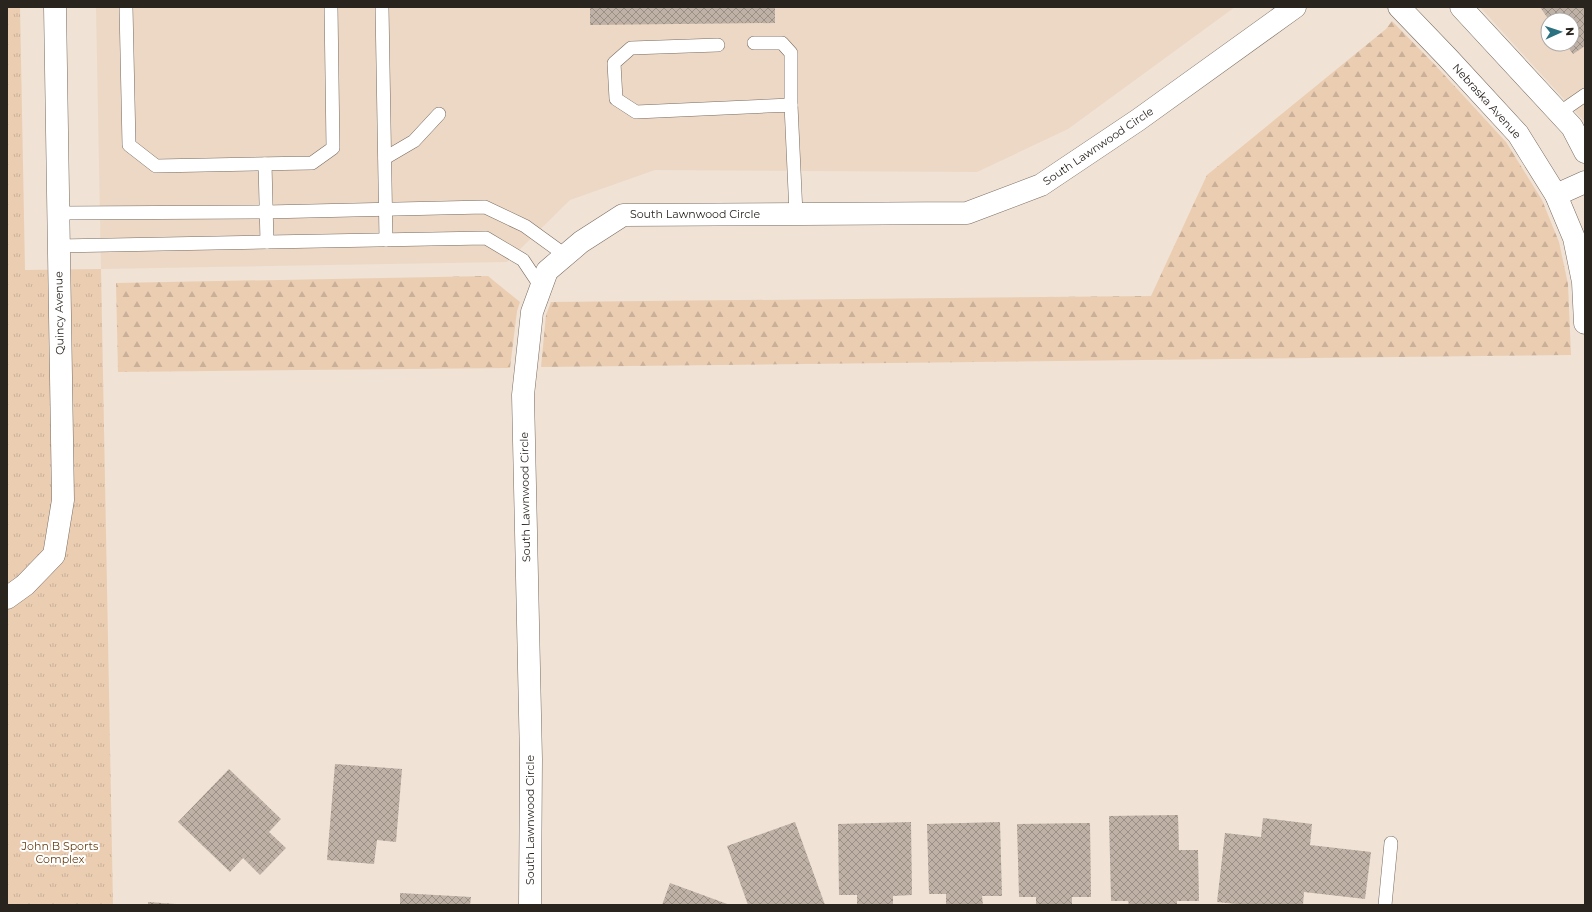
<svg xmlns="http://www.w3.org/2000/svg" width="1592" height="912" viewBox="0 0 1592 912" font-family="Montserrat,sans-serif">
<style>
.built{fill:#ecd8c5;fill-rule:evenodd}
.forest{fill:url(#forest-firs)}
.park{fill:url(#park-tufts)}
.building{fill:url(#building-cross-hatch)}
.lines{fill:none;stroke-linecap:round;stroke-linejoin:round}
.service-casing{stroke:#786b60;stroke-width:14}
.minor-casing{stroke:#786b60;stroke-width:23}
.tertiary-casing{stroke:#786b60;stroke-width:23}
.service{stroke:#fff;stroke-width:13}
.minor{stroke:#fff;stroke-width:22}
.tertiary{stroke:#fff;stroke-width:22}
.labels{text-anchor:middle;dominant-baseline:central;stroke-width:4;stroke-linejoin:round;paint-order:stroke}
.street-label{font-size:11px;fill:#2a241f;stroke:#fff}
.park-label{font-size:11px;fill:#673f10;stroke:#fff}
</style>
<defs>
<pattern id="forest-firs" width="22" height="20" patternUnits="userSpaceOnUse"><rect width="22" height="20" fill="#ebcdb2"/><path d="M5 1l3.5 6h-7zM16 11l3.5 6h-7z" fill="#cab099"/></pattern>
<pattern id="park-tufts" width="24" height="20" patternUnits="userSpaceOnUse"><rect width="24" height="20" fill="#ebcdb2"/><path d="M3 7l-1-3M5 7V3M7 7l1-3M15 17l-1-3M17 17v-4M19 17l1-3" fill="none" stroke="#cab099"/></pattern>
<pattern id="building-cross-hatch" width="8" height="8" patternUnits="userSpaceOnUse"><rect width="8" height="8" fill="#bfb1a5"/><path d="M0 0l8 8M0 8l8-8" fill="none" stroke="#9b9086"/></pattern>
</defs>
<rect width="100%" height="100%" fill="#f0e2d5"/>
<g class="built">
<polygon points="96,7 1235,7 1068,129 977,172 655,170 570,200 507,262 101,269"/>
<path d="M1480 7H1585V122ZM1548 20H1572V44H1548Z"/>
</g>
<g class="forest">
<polygon points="1392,21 1436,66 1506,142 1542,200 1559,242 1568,284 1571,355 541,367 546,315 551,302 1151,296 1207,175 1386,29"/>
<polygon points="488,276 520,302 517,311 510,368 118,372 116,283"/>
</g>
<polygon class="park" points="7,7 20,7 25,270 101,269 113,905 7,905"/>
<g class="building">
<polygon points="590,7 775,7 775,23 590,25"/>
<polygon points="1540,7 1585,7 1585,46 1573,54 1566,44 1572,44 1572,20 1549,20"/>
<polygon points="335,764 402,769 396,842 377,840 374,864 327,860"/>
<polygon points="229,769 281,819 269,832 286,848 260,875 243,858 230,872 178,822"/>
<polygon points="1178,815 1179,850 1198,850 1199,901 1177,901 1177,905 1129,905 1128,901 1111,901 1109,816"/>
<polygon points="1263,818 1312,824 1310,845 1371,852 1365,899 1304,892 1303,905 1246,905 1217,902 1225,833 1261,837"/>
<polygon points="795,822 825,905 748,905 727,846"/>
<polygon points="911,822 912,895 893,896 893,905 857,905 857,895 839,895 838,824"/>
<polygon points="1000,822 1002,896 982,896 983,905 946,905 946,894 929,894 927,824"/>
<polygon points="1090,823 1091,897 1072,897 1072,905 1036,905 1036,897 1019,897 1017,824"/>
<polygon points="670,883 730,905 662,905"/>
<polygon points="400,893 471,897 470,905 400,905"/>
<polygon points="148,902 176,904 176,905 148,905"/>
</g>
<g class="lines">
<defs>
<g id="service">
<polyline points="126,7 129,145 156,166 312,163 333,148 331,7"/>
<polyline points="382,7 386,240"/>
<polyline points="754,43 782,43 791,53 791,105"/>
<polyline points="718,45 631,48 614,63 616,99 636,112 791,105 796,214"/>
<polyline points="1559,113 1585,95"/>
<polyline points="385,158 414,141 439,114"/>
<polyline points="265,164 267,242"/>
<polyline points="59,213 266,212 485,207 525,226 565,255"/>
<polyline points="58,246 486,238 523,260 541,287"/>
<polyline points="1385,905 1391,843"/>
</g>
<g id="minor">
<polyline points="7,598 25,585 54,555 63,500 55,7"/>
<polyline points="530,905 531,759 523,395 532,312 547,271 581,242 623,215 967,213 1041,185 1138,120 1295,7"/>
</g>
<g id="tertiary">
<polyline points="1399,7 1448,58 1518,134 1556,195 1574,238 1583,282 1585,323"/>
<polyline points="1461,7 1572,127 1585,152"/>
<polyline points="1556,195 1585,182"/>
</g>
</defs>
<use href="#service" class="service-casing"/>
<use href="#minor" class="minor-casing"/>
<use href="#tertiary" class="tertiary-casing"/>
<use href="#service" class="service"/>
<use href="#minor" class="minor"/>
<use href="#tertiary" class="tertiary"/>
</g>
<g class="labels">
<g class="street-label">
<text transform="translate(1487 101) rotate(48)">Nebraska Avenue</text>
<text transform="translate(1098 146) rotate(-34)">South Lawnwood Circle</text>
<text x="695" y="214">South Lawnwood Circle</text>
<text transform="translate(59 313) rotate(-91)">Quincy Avenue</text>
<text transform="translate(525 497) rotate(-91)">South Lawnwood Circle</text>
<text transform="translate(530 820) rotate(-90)">South Lawnwood Circle</text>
</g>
<g class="park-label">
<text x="60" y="846">John B Sports<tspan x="60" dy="13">Complex</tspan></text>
</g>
</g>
<rect width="1592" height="912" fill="none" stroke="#2a241f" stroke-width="16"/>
<g transform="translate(1560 32) rotate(87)"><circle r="19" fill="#ffffff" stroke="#aaa7a5"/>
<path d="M0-3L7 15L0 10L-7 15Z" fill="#2c7180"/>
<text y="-6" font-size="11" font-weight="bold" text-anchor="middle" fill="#2a241f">N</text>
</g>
</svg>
